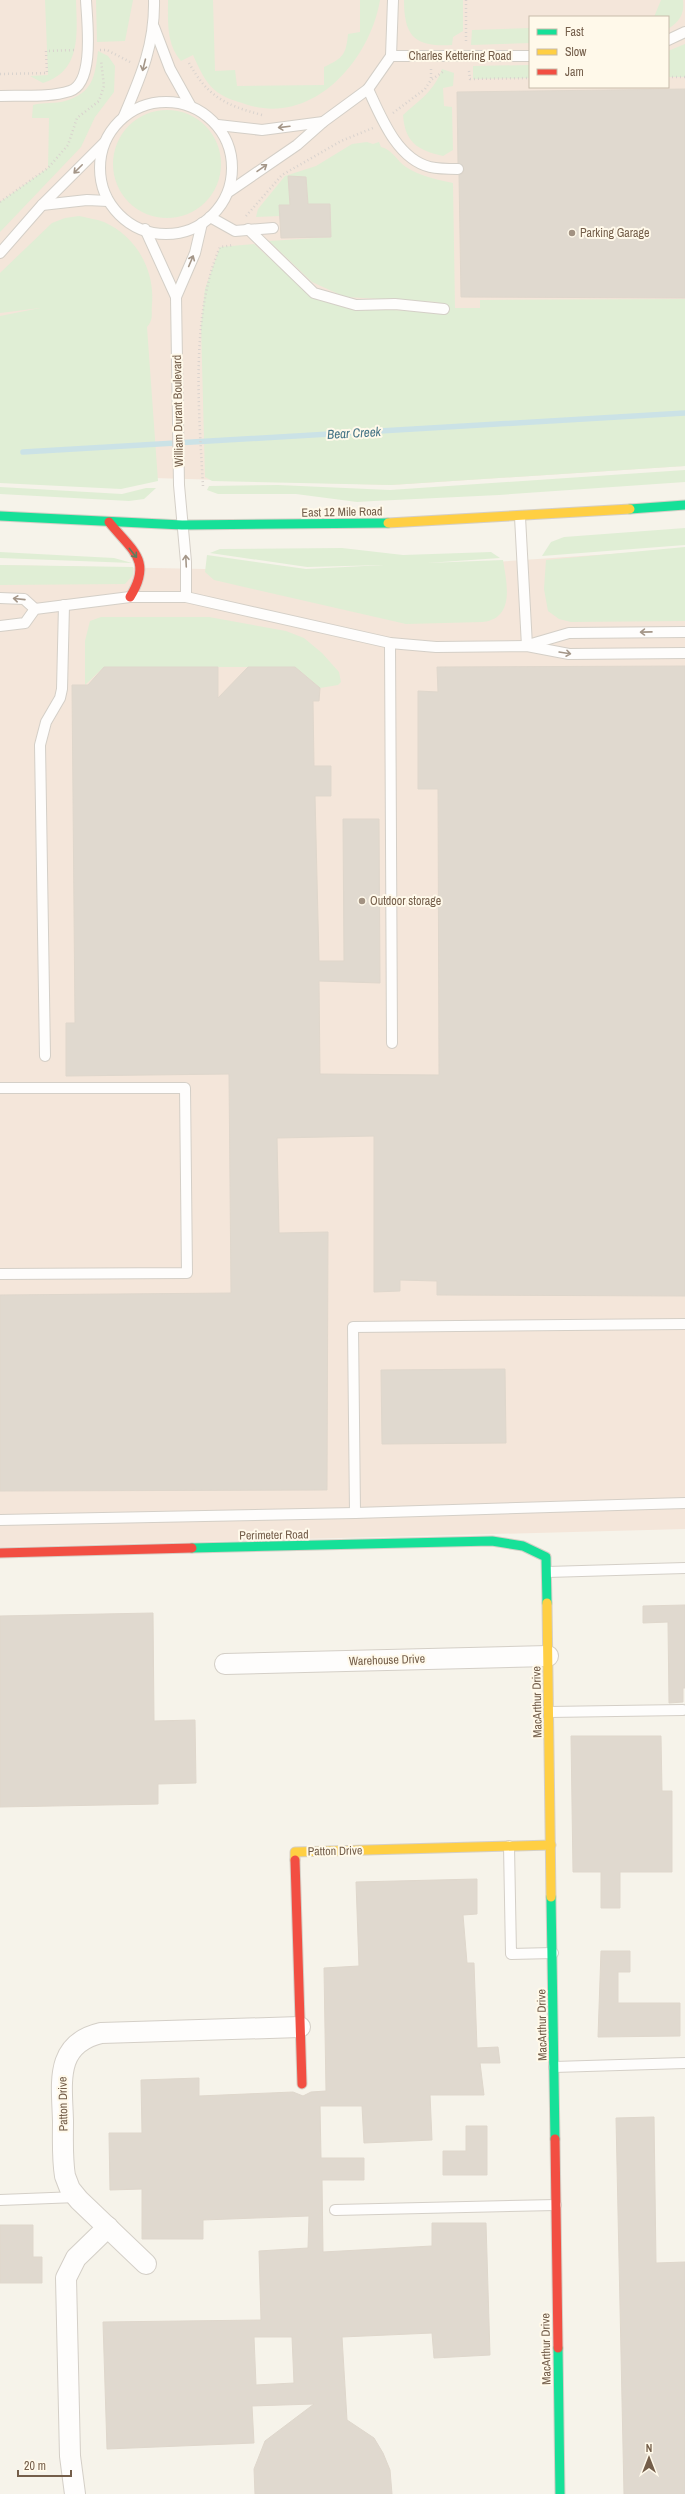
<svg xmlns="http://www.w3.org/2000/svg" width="685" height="2494" viewBox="0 0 685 2494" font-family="'Archivo Narrow',sans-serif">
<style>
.commercial{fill:#f4e6da;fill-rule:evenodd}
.green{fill:#e0eed5}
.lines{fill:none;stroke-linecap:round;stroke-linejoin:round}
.stream{stroke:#cbe2e6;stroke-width:5.5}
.building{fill:#e0d9cf;stroke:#dfd7cc;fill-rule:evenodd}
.lane-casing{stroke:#d4cfc7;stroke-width:12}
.street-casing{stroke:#d4cfc7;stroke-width:22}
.fast-casing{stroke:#d5cfc6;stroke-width:11}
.slow-casing{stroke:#d5cfc6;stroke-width:11}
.jam-casing{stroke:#d5cfc6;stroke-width:11}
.path{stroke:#d9d3ce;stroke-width:2.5;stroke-dasharray:1 3;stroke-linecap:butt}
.lane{stroke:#fefdfc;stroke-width:10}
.street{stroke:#fefdfc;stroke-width:20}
.fast{stroke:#16e098;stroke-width:9}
.slow{stroke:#ffcf43;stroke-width:9}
.jam{stroke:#f24e42;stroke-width:9}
.oneway{stroke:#a49688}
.oneway2{stroke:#5c7e5e}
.poi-dot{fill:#a29282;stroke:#fff9ea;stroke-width:1.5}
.labels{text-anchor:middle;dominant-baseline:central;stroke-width:4;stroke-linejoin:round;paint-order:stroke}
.street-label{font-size:12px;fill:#745e4a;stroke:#fff9ea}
.poi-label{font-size:12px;fill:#745e4a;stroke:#fff9ea;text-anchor:start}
.water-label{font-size:13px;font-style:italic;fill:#457486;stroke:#fff9ea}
</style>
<rect width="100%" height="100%" fill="#f6f3ea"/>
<g class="commercial">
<path d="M0 0H685V466L391 485 153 478 0 480ZM530 17H668V87H530Z"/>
<polygon points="685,549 685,1529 0,1547 0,565 307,571 407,568"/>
</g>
<g class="green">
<path d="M45 0H76C77 33 82 71 43 83L30 76 48 75Z"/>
<polygon points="96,0 133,0 125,41 97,42"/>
<path d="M168 0H213L215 71 235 70 237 86 324 85V67C343 58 346 55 348 34L360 32V0H380C370 61 312 127 245 104 236 101 225 98 217 92 205 83 199 68 193 55L181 61C166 44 168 21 168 0Z"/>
<path d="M404 0H463V31L453 37 452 45C416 47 404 38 404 0Z"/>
<path d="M661 0H683C685 14 679 22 668 29V17H654Z"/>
<polygon points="530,28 530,43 471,45 472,30"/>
<polygon points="685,44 685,77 668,77 668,51"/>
<path d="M98 51 108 56 115 66 114 92 95 117 81 147 0 232V202L48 168 49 118H32L33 105C44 102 55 104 65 101 93 93 95 76 98 51Z"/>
<polygon points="530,65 530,78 473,79 473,66"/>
<path d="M442 69 454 73 453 86 443 88 444 106 452 107 453 150 443 156C418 150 405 143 403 115 419 101 435 90 442 69Z"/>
<circle cx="167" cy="164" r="54"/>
<path d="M367 142 373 144 379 142 381 147C392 149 397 161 406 167 420 176 438 180 453 183L455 308H480V300L685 299V466L391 485 212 481 205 477 201 326 205 289 220 247 254 244 311 296 372 309 433 312 446 310 437 302 345 297 312 282 269 241 331 237 330 204H308L306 177 288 176 290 205H279L280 216 256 217 258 209 285 176 316 166 352 144Z"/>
<path d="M79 216C87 218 96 219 104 222 136 236 155 270 152 304 151 314 154 319 147 327L158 481 121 489 0 483V316L40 308 0 313V273L52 223 65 218Z"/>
<polygon points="685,470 685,482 499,495 374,501 357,502 296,494 218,494 207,490 209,486 278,485 390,490"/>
<polygon points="0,487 122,494 146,488 156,488 144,499 129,501 0,494"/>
<polygon points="685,528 685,545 542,556 551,542 564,537"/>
<polygon points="685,547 685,621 571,622 559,619 548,611 544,589 546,560"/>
<path d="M342 548 403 555 491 552 500 558 427 563 503 560C507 584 515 618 483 622L406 624 214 580 205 572 207 555 306 569 384 565 307 567 210 553 220 549Z"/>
<polygon points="0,552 114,558 132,563 0,558"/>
<polygon points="0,565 133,567 133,575 125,584 0,585"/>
<polygon points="101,617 209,617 286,631 304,638 322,653 339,672 341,682 338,685 320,688 295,667 104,667 85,685 85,641 90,621"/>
</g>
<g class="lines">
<polyline class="stream" points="23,452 685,413"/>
</g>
<g class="building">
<polygon points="685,89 685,298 461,297 459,175 463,173 464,169 458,163 457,92"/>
<polygon points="288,176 306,177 308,204 330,204 331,237 281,238 279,205 290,205"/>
<polygon points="685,666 685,1296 437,1295 437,1281 400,1280 400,1291 374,1292 374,1136 277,1138 279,1233 328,1232 327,1490 0,1491 0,1295 231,1293 229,1074 66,1076 66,1023 75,1023 72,685 88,685 104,667 218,667 218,698 248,667 295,667 320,688 319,701 313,701 314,766 331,766 331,796 315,796 319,961 344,961 343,819 379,819 380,983 319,981 320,1074 439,1075 438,789 418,789 418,691 438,692 437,667"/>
<polygon points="505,1369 506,1443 382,1444 381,1370"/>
<polygon points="685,1605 685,1688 683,1688 683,1702 669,1703 668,1622 643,1623 643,1606"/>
<polygon points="153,1613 154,1721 195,1720 196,1783 158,1784 158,1804 0,1807 0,1616"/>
<polygon points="571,1736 661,1736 662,1791 672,1791 672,1872 620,1872 620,1908 601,1908 601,1872 573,1872"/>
<path d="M477 1879V1914L463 1915 467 1963H474L477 2048 498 2047 500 2063H480L484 2095H430L432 2140 364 2143 362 2106H320L321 2158H364V2180H322L323 2252 432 2246V2223H486L490 2355 434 2358 432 2333 342 2337 347 2420 374 2438 383 2453 390 2470 392 2494H255L254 2469 265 2441 314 2404 252 2406 254 2443 107 2449 103 2322 261 2320 259 2251 308 2248 309 2216 203 2220V2239H142V2189L110 2190 109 2133H142L141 2080 199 2078V2096L293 2092 303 2096 311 2092 326 2091 324 1968 359 1966 356 1882ZM254 2337H292L294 2383 256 2385Z"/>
<polygon points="601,1951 630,1951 630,1972 618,1972 618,2003 680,2003 680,2036 598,2037"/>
<polygon points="654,2117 656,2263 685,2262 685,2494 624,2494 616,2118"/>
<polygon points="466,2126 487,2126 487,2175 443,2175 443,2151 466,2151"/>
<polygon points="0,2225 33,2225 33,2257 42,2257 42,2283 0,2283"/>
</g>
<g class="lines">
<defs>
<g id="lane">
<polyline points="154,27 170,69 190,105"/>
<polyline points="668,40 685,32"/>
<polyline points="391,56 530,56"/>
<path d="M368 89C381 117 397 159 430 167 439 169 449 169 458 169"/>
<path d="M0 96C23 95 48 98 70 91 95 83 87 21 86 0"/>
<circle cx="166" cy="168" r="66"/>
<path d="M124 116C141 76 155 44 154 0"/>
<polyline points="218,125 262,130 323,122"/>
<polyline points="230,191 297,145 323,122 368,89 391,56 393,0"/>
<polyline points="42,205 87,200 108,201"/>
<polyline points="210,217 235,231 273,228"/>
<polyline points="145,229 176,297 179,485 186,562 186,597"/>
<polyline points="248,229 314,293 356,305 395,304 444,309"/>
<polyline points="0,253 42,205 104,143"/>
<polyline points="176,297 195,253 202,223"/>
<polyline points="520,517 527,646"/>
<polyline points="0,598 24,599 35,609"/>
<polyline points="0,626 25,623 35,609 130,597 186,597 390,643 436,647 527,646 569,654 685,653"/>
<polyline points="390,643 392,1043"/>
<polyline points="528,645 569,633 685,632"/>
<polyline points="45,1056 40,745 46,722 60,698 62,689 64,605"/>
<polyline points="0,1088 185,1088 187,1273 0,1274"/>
<polyline points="355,1513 353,1327 685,1324"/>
<polyline points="0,1520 355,1513 685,1503"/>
<polyline points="547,1572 685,1568"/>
<polyline points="549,1712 683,1710"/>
<polyline points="509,1846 511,1954 553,1953"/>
<polyline points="554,2067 685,2063"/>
<polyline points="0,2200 77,2197"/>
<polyline points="335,2210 556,2205"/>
</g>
<g id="street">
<polyline points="225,1664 548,1656"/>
<path d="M146 2264 79 2200 70 2189 65 2176C62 2158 63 2139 63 2121 62 2083 54 2044 101 2033L300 2027"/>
<polyline points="75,2494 70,2456 66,2278 76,2258 108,2227"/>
</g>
<g id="fast">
<polyline points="630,509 685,505"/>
<polyline points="0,516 182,525 388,523"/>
<polyline points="192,1548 492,1541 523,1546 546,1557 547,1603"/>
<polyline points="551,1897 555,2139"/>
<polyline points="558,2348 560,2494"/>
</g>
<g id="slow">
<polyline points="388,523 630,509"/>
<polyline points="547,1603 551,1897"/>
<polyline points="295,1860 295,1852 551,1845"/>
</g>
<g id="jam">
<path d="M109 522C132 551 153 560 130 597"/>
<polyline points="0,1553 192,1548"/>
<polyline points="295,1860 302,2084"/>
<polyline points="555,2139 558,2348"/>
</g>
</defs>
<use href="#lane" class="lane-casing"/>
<use href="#street" class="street-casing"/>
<use href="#fast" class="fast-casing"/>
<use href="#slow" class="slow-casing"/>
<use href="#jam" class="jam-casing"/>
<g class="path">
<polyline points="466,0 466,44"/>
<polyline points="100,50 107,50 132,63"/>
<path d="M189 63C208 97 225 105 262 115"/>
<polyline points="431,69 431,80"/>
<polyline points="469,71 470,79 530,78"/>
<polyline points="0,74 47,73 46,51 75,50"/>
<polyline points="668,77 685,77"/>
<polyline points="393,113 425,89 431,80 444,71"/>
<polyline points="0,202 48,168 68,145 77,118 99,101 104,86 101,60"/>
<polyline points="246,216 282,175 341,141 373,128"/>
<path d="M203 486C199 413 190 315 220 247L234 245"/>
</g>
<use href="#lane" class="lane"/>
<use href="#street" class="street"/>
<use href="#fast" class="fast"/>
<use href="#slow" class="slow"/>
<use href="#jam" class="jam"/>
</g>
<defs><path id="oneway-shaft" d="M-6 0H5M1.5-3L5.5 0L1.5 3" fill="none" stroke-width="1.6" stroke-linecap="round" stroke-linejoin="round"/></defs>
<g class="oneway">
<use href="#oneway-shaft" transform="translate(144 65) rotate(104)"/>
<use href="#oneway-shaft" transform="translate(284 127) rotate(173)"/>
<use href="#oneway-shaft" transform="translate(262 168) rotate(-35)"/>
<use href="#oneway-shaft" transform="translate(78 169) rotate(135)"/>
<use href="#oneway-shaft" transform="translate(191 261) rotate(-67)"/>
<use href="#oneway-shaft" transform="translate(186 561) rotate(-93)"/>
<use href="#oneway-shaft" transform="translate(19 599) rotate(-174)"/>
<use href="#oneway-shaft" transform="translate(646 632) rotate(179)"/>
<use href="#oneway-shaft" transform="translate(565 653) rotate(9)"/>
</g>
<use class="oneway2" href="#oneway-shaft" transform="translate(133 553) rotate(51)"/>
<g class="poi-dot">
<circle cx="572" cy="233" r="4"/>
<circle cx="362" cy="901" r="4"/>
</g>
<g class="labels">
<g class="street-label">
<text x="460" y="56">Charles Kettering Road</text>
<text transform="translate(178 411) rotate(-91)">William Durant Boulevard</text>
<text transform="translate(342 512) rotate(-1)">East 12 Mile Road</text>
<text transform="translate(274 1535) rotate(-1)">Perimeter Road</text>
<text transform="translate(387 1660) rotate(-2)">Warehouse Drive</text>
<text transform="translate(537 1702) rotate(-91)">MacArthur Drive</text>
<text transform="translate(335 1851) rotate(-1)">Patton Drive</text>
<text transform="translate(542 2025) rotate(-91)">MacArthur Drive</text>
<text transform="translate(63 2104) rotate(-91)">Patton Drive</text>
<text transform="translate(546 2349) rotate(-91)">MacArthur Drive</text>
</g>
<g class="poi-label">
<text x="580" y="233">Parking Garage</text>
<text x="370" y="901">Outdoor storage</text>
</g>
<g class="water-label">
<text transform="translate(354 433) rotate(-3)">Bear Creek</text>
</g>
</g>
<rect x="529" y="16" width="140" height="72" fill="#fff9ea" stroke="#c7bbaa"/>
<rect x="537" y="29" width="20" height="6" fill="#16e098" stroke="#c7bbaa"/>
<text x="565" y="36" font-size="12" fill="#745e4a">Fast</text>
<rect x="537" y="49" width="20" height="6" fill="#ffcf43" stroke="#c7bbaa"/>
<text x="565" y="56" font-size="12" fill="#745e4a">Slow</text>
<rect x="537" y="69" width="20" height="6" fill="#f24e42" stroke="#c7bbaa"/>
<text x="565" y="76" font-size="12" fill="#745e4a">Jam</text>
<g transform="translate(649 2458)" stroke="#fff9ea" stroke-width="3" paint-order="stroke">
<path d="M0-3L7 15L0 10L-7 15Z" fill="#745e4a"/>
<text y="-6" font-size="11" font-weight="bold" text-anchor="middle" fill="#745e4a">N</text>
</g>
<path d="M18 2470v6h53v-6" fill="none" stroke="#745e4a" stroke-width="2"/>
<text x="24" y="2470" font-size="12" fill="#745e4a" stroke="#fff9ea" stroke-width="3" paint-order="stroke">20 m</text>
</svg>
